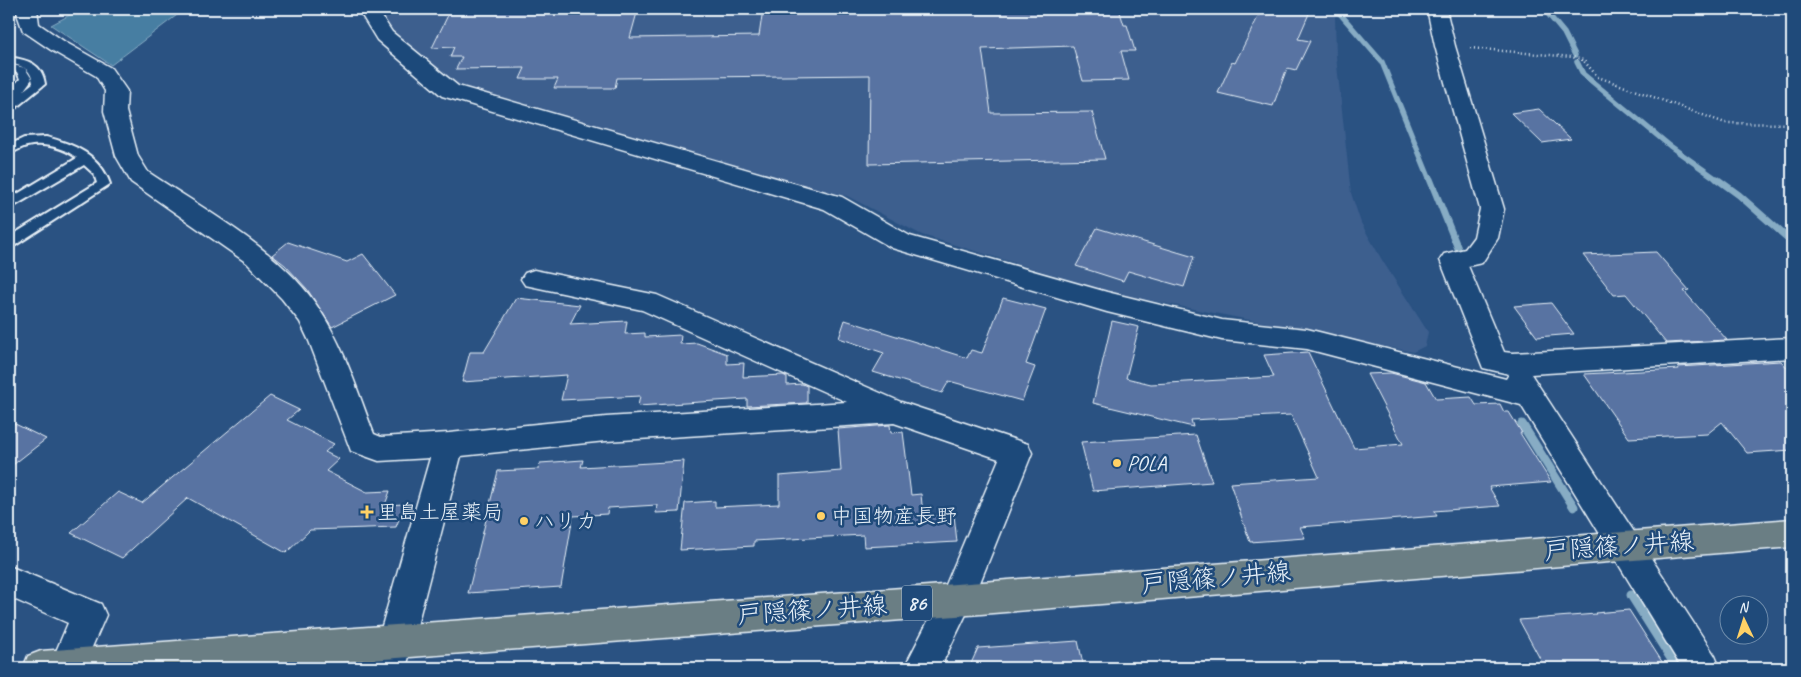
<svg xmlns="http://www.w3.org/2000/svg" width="1801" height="677" viewBox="0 0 1801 677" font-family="Caveat,'Klee One',sans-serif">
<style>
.built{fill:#3c5f8e}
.water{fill:#477ea2;stroke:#87acc4}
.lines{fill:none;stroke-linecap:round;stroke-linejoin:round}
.stream-far2{stroke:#87acc4;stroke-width:5.5}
.stream-far1{stroke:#87acc4;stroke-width:7}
.stream{stroke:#87acc4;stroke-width:9}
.building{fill:#5973a2;stroke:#e8f1f8}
.lane-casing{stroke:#e8f1f8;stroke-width:4}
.street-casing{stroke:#e8f1f8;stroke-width:3}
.primary-casing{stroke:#e8f1f8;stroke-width:3}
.path{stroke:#e8f1f8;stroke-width:2.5;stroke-dasharray:1 3;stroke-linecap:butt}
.lane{fill:#1f4a7a;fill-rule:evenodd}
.street{fill:#1f4a7a;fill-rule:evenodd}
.primary{fill:#6b7e84;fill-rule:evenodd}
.poi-dot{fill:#ffd166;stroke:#1f4a7a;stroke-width:2}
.labels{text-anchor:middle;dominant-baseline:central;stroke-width:5;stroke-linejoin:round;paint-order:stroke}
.shield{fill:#1f4a7a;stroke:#acbfd2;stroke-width:1}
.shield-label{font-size:20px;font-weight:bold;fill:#e8f1f8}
.poi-label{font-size:21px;fill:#e8f1f8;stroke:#1f4a7a;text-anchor:start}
.near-street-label{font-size:25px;fill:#e8f1f8;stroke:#1f4a7a}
</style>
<rect width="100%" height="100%" fill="#2a5282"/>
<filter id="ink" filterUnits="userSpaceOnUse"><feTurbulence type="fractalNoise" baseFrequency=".02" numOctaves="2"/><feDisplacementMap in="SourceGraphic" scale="10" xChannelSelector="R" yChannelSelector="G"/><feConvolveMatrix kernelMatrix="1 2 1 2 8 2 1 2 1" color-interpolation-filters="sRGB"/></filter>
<g filter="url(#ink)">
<polygon class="built" points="378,9 1328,9 1335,16 1336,56 1351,193 1361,223 1382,260 1428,332 1425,346 1413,352 1117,294 922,235 847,196 745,170 502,99 449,81 391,33"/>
<polygon class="water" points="81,9 185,9 111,65 51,25"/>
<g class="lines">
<g class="stream-far2">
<polyline points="1336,9 1382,62 1430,180"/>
<polyline points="1544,9 1564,33 1575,55"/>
<polyline points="1577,62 1583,74 1670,146 1718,180"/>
</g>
<g class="stream-far1">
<polyline points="1430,179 1459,251"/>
<polyline points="1717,179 1739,195 1792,242"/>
</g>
<g class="stream">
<polyline points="1522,424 1574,507"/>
<polyline points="1631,595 1677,668"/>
</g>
</g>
<g class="building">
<polygon points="451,9 638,9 630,38 759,36 763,9 1119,9 1124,25 1127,25 1135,51 1121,51 1129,80 1083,81 1073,46 982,49 991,113 1092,112 1105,159 869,164 870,75 617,78 615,88 554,88 558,79 520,79 525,68 456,69 462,57 450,57 454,47 432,48"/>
<polygon points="1262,9 1311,9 1298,39 1310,41 1296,70 1287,68 1273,106 1218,93 1232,62 1235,63"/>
<polygon points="1539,109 1571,139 1542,143 1511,113"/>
<polygon points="1097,228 1194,257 1184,287 1128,271 1123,281 1076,266"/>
<polygon points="288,242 347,262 363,254 395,295 332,327 307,289 285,265 272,255"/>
<polygon points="1656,252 1689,290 1684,291 1727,340 1666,343 1626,294 1614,295 1583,255"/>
<polygon points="516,298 580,305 570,324 627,321 625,334 645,333 645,337 681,335 680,344 697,343 727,354 727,364 744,363 743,377 783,375 787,377 787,385 802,384 807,386 807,403 747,406 747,399 638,406 640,396 561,400 567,375 462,382 470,352 484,352"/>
<polygon points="1003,298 1046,309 1026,364 1035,367 1022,401 949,381 942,393 873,372 884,353 839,338 845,320 967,358 971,350 982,353"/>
<polygon points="1551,303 1574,334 1537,337 1514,306"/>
<polygon points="1112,321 1139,327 1126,378 1151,384 1274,377 1264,355 1308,352 1354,448 1403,444 1367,374 1391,373 1426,382 1436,399 1471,397 1476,405 1500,404 1504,412 1509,412 1522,433 1520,433 1551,482 1489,487 1500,506 1434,511 1437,516 1300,527 1305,538 1250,542 1230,483 1319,477 1291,415 1191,420 1193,427 1093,403"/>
<polygon points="1781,361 1792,373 1792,450 1747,453 1722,422 1707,434 1629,438 1584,374 1679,369 1678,367"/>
<polygon points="270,396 299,410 287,420 334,444 325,452 339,459 326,471 367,492 390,491 385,505 405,504 396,527 310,530 286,553 188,498 122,558 71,533 118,492 142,503"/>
<polygon points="9,421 46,439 9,468"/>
<polygon points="890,425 891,433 903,432 911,495 921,494 923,516 954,515 957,542 864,547 863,535 754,541 754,546 680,550 685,503 715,501 715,507 779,504 779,476 841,471 838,429"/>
<polygon points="1196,435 1212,482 1093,491 1081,442"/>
<polygon points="583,460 581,467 684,461 679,512 656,513 657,505 608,508 607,514 573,516 561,587 468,593 498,471 539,469 540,463"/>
<polygon points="1629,610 1666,668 1629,668 1628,666 1545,668 1519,620 1596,614 1595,613"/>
<polygon points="1078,641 1084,668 969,668 978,648"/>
</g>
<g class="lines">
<defs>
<g id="lane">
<path d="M9 57C27 60 42 63 45 84L13 110 9 111V101L12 99H9V91L20 79 17 72 9 70V64L25 68 32 79 24 90 33 83C31 68 22 66 9 63Z"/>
<path d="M46 137C74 144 100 155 110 184L14 246 9 248V237L97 183 94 174 84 165 9 209V199L77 158C65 148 43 142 27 146 21 147 15 152 9 154V145L24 138Z"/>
</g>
<g id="street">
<path d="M19 9H37L39 24 65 42 111 68 127 91 126 111 138 156 148 172C205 210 285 253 321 312 345 349 358 393 374 434L381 437 449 433 606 417 847 402 642 310 525 285 521 279 525 273 534 270 657 295 901 402 1028 444 1032 453 973 600 940 668H904L943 592 999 459 894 423 606 441 461 456 406 668H370L430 458 379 461 351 451 309 341 300 322 282 299 247 263 131 182 116 156 104 111 105 91 96 76 51 50 23 31 17 14Z"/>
<polygon points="358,9 377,9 392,32 458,86 842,197 910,236 1107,292 1222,320 1307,329 1506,379 1509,374 1483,368 1440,260 1444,254 1465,249 1474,237 1480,209 1435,46 1427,9 1446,9 1455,46 1504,209 1498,238 1482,263 1468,266 1504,352 1512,353 1792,338 1792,358 1531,374 1715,656 1720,668 1682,668 1521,405 1307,349 1222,340 1107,312 892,248 824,209 442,96 377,40"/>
<polygon points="9,566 101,604 106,615 83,668 49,668 68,623 9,597"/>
</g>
<polygon id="primary" points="1792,519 1792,547 956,616 265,668 23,668 28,656 41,651 956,584"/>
</defs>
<use href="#lane" class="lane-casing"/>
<use href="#street" class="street-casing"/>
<use href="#primary" class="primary-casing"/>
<polyline class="path" points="1470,48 1572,57 1583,60 1598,77 1725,123 1792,124"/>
<use href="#lane" class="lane"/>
<use href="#street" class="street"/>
<use href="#primary" class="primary"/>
</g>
</g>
<g class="poi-dot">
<circle cx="1117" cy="463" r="5"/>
<path d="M364.5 504.5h5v5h5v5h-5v5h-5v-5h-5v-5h5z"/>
<circle cx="821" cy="516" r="5"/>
<circle cx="524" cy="521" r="5"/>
</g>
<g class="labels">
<rect class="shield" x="902" y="585.5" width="30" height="35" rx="4"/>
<g class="shield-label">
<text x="917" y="603">86</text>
</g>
<g class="poi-label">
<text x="1127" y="463">POLA</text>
<text x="377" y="512">里島土屋薬局</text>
<text x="831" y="516">中国物産長野</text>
<text x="534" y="521">ハリカ</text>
</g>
<g class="near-street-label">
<text transform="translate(1619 546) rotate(-4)">戸隠篠ノ井線</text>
<text transform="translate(1216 578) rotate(-5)">戸隠篠ノ井線</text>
<text transform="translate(812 610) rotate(-4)">戸隠篠ノ井線</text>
</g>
</g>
<rect width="1801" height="677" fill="none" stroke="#1f4a7a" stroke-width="30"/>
<rect x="15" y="15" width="1771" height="647" fill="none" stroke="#e8f1f8" stroke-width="2" filter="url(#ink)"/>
<g transform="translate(1744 620) rotate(356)"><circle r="24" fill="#1f4a7a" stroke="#6f8dac"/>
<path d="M0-4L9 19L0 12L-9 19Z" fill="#ffd166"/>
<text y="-8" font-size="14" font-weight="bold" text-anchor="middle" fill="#e8f1f8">N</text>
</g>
</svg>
